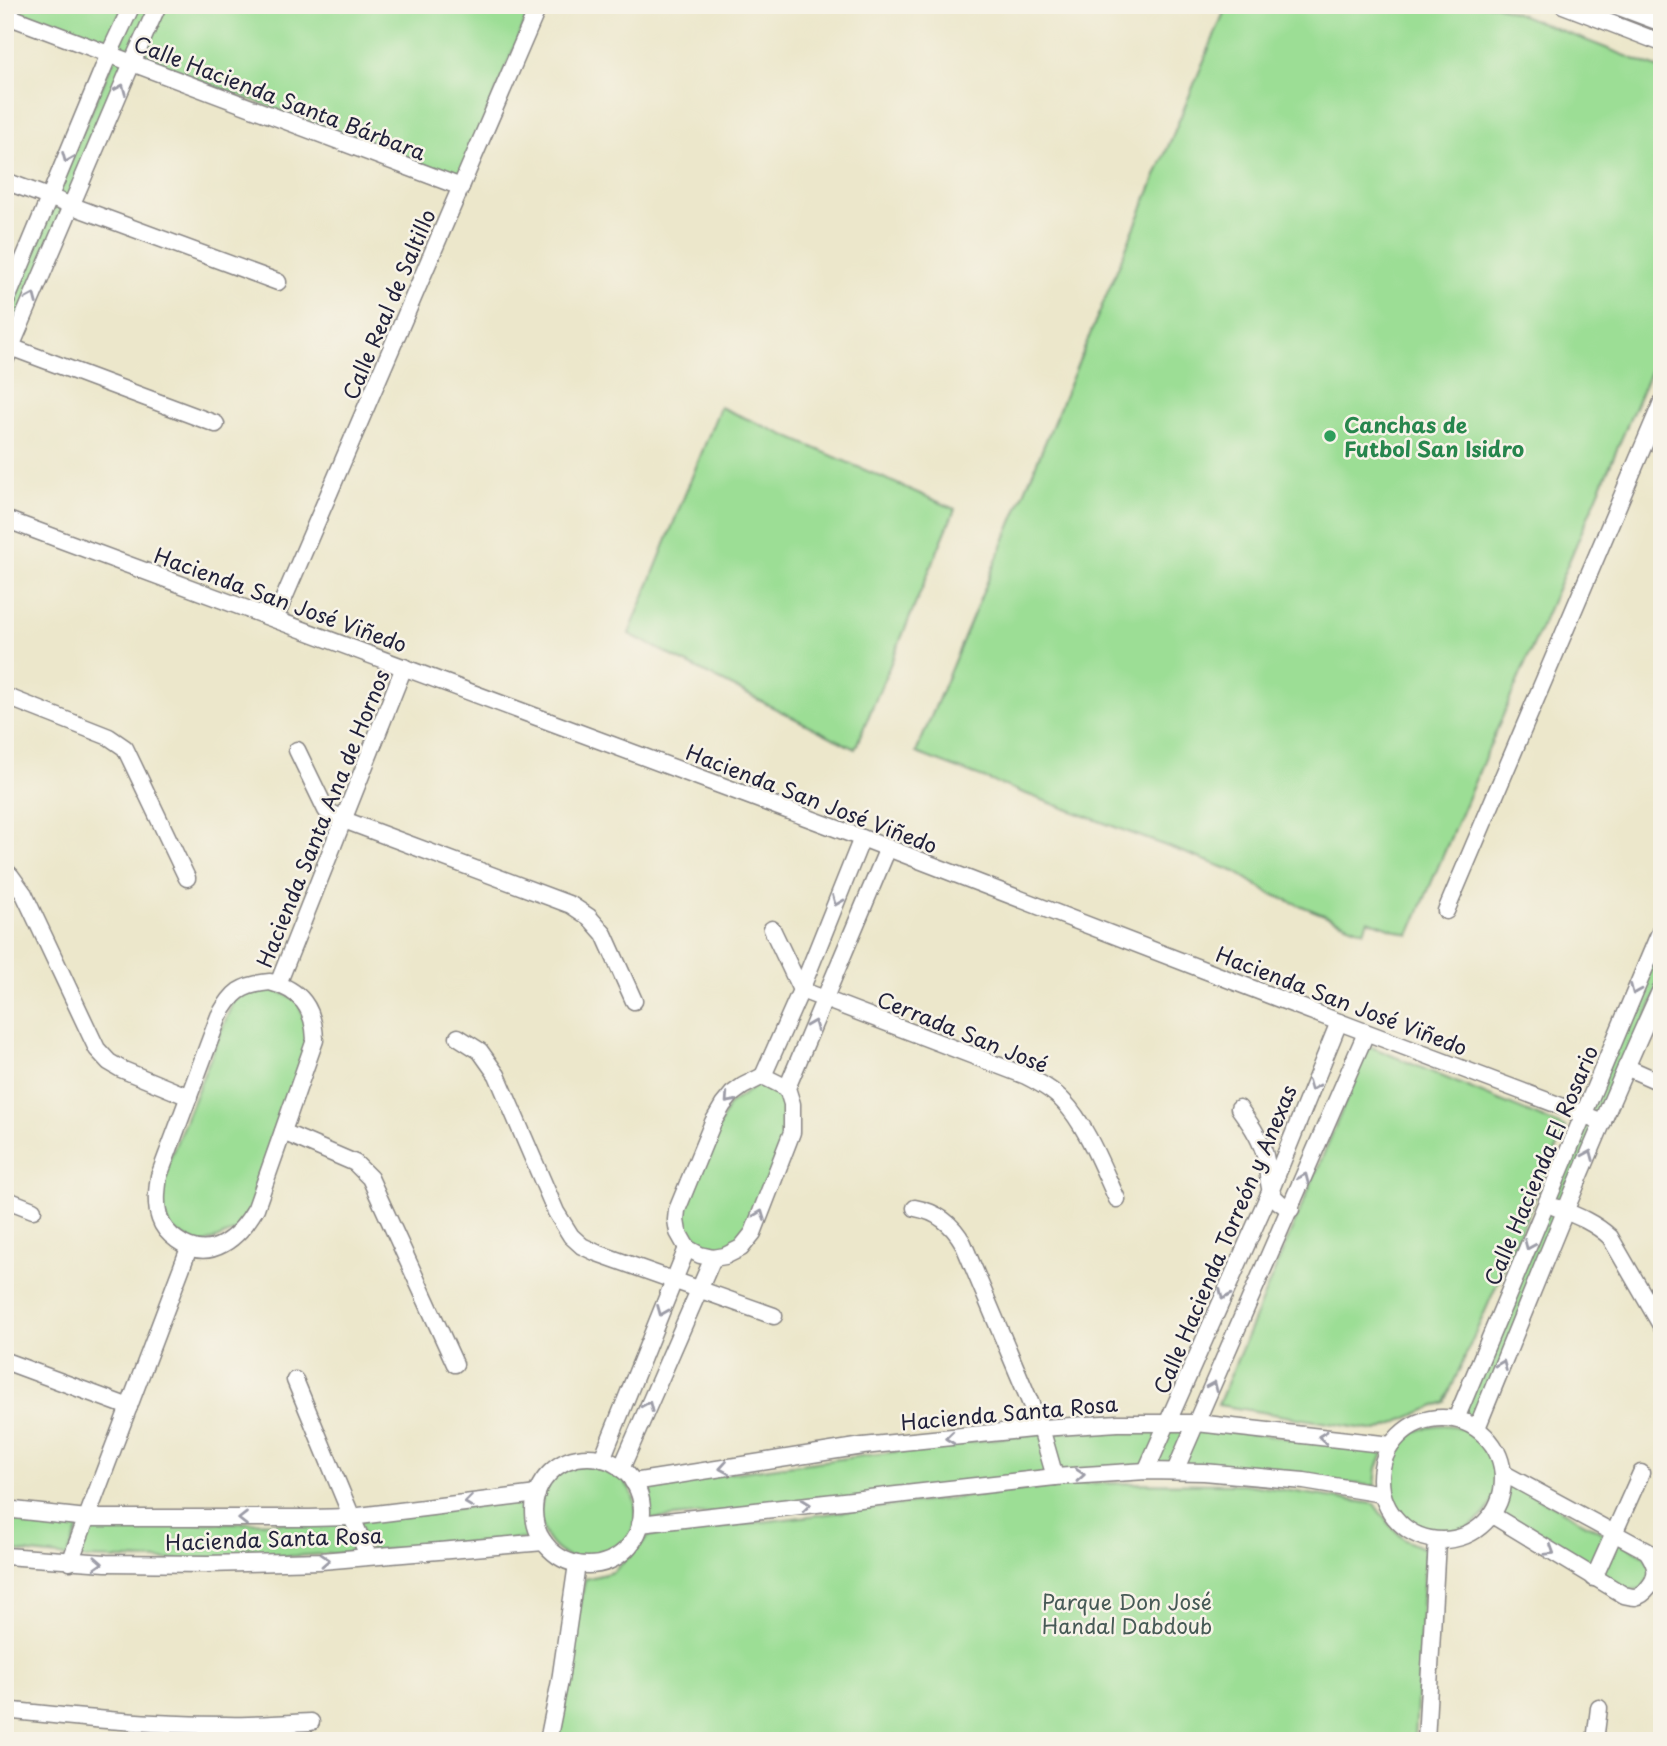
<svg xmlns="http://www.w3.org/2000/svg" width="1667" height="1746" viewBox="0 0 1667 1746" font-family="'Playpen Sans',sans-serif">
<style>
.green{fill:#9cde95;stroke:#5f8068;stroke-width:2}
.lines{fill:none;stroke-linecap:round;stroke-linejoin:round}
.street-casing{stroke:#878483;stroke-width:19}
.street{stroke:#fff;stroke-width:16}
.oneway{stroke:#9c9ca7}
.leisure-dot{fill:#2e9e5b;stroke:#f7f3e8;stroke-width:2.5}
.labels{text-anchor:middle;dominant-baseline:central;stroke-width:5;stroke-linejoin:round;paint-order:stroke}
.street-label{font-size:21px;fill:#22223b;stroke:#f7f3e8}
.leisure-label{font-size:21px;font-weight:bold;fill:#27864d;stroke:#f7f3e8;text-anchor:start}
.park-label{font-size:21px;fill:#475a56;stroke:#f7f3e8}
</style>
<rect width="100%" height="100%" fill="#f7f3e8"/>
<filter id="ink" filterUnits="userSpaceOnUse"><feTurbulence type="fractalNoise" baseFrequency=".0143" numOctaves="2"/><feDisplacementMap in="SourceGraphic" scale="14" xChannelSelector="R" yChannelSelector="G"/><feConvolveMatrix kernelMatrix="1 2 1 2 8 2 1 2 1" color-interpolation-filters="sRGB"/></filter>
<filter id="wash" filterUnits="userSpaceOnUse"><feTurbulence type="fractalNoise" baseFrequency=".00686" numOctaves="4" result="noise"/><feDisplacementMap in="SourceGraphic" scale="28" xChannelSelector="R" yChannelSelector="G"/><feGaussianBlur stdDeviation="1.57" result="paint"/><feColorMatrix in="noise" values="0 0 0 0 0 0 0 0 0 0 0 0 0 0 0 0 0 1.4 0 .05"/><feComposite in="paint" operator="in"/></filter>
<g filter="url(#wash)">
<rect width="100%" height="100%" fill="#ece7cb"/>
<g class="green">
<polygon points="7,5 124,5 106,45 5,7"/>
<polygon points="137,5 157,5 5,366 5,313"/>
<polygon points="166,5 532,5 460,178 142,59"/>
<polygon points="1227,5 1496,5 1662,70 1662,344 1409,935 1368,920 1364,931 1269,893 1236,872 916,753"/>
<polygon points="720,407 955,509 855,749 629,634"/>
<polygon points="1662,938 1662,980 1476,1422 1460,1416"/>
<polygon points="266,987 297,999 311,1038 252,1209 238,1230 201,1245 171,1230 162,1211 163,1176 234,999"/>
<polygon points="1369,1046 1566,1128 1445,1402 1377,1431 1218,1405"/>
<polygon points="762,1082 778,1088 787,1104 789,1133 751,1231 737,1247 716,1254 690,1243 680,1215 729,1104"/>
<circle cx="1443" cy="1479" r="54"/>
<polygon points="1201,1428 1385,1449 1377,1468 1375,1486 1185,1466 645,1520 644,1495 640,1485 1047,1432"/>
<circle cx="588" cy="1513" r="48"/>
<polygon points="1507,1481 1644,1555 1653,1570 1643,1589 1624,1590 1500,1513 1506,1496"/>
<polygon points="1076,1483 1244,1484 1374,1504 1388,1523 1405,1540 1425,1549 1415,1741 554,1741 585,1579 613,1572 634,1552 648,1536"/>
<path d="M531 1499C530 1513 528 1526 538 1538L371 1551 357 1521Z"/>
<polygon points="5,1512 82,1521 67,1557 5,1550"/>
<polygon points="346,1522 362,1552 205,1561 76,1558 91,1524"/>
</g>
</g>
<g filter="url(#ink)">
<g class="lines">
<defs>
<g id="street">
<polyline points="1563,5 1662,43"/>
<polyline points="1614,5 1662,23"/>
<polyline points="5,15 461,187"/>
<polyline points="5,181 278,282"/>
<polyline points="5,304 109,54 132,5"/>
<polyline points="5,345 216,424"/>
<polyline points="5,361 132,63 158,5"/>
<polyline points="5,519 862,838 1339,1022 1603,1122"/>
<polyline points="275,619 539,5"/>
<polyline points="5,696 109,737 125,748 187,878"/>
<polyline points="297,750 326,810 344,820 571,905 589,917 604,934 634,1001"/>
<polyline points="5,870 11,876 24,894 97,1049 109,1062 121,1069 189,1097"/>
<polyline points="1446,911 1662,402"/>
<path d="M772 929 801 990 1026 1076C1040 1083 1053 1090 1063 1101 1086 1124 1103 1169 1117 1199"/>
<path d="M270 982C301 990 314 1008 315 1040L256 1208C240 1236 211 1265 177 1240 170 1235 163 1228 160 1219 155 1205 157 1190 159 1176L219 1016C233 992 240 985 270 982Z"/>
<polyline points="278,984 404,667"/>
<polyline points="458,1037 480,1051 497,1075 556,1212 571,1236 582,1246 597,1253 774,1316"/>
<polyline points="1626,1067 1662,1083"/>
<polyline points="763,1076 801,990 862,838"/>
<polyline points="787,1088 763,1076 743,1086 732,1094 723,1105 713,1122 677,1210 676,1220 678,1232 687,1248 700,1255 713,1258 725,1256 741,1248 753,1233 792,1132 792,1104 787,1088 888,848"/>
<path d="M1239 1108C1249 1122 1259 1136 1264 1152 1272 1177 1261 1196 1291 1209"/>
<polyline points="283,1132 355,1163 370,1178 455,1364"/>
<polyline points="5,1199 33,1210"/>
<path d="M1555 1207C1575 1215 1594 1222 1610 1237L1662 1327"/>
<path d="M915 1208C937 1212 952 1223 963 1243L1041 1428 1055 1477"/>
<polyline points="5,1361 129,1407"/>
<polyline points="295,1380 368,1556"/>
<circle cx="1442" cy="1479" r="61"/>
<polyline points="1456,1419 1662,927"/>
<path d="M1477 1428C1537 1280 1596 1132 1662 987"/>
<circle cx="588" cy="1511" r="54"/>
<polyline points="602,1459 687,1248"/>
<polyline points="621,1469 713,1258"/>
<polyline points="1146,1471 1270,1192 1339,1022"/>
<polyline points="1175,1471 1366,1033"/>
<polyline points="633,1482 863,1446 1041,1428 1118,1423 1197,1423 1391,1445"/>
<polyline points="5,1509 87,1518 310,1518 351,1517 537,1494"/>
<path d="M1492 1515 1624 1595C1628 1596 1631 1597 1635 1597 1641 1596 1646 1591 1649 1587 1660 1574 1655 1563 1647 1551L1503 1473"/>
<polyline points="640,1524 1055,1477 1146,1471 1204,1472 1304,1481 1382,1494"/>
<polyline points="5,1556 106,1563 208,1564 321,1561 544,1542"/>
<polyline points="70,1562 189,1248"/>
<polyline points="1594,1578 1641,1473"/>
<path d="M5 1710C78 1718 151 1725 225 1725 254 1726 283 1723 311 1722"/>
<polyline points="548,1741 560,1681 577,1564"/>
<polyline points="1426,1741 1437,1541"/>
<polyline points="1595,1741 1599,1708"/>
</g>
</defs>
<use href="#street" class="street-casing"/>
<use href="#street" class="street"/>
</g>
<defs><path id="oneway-chevron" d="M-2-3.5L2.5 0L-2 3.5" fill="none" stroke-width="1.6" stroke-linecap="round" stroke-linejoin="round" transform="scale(1.75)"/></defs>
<g class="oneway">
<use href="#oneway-chevron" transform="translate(121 89) rotate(-67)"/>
<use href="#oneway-chevron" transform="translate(67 158) rotate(112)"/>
<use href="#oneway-chevron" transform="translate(32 298) rotate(-67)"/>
<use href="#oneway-chevron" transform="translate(837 901) rotate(112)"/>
<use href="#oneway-chevron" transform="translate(1635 990) rotate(113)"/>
<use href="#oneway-chevron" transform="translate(813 1025) rotate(-68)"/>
<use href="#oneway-chevron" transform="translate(1313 1086) rotate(112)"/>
<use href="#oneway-chevron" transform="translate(729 1099) rotate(132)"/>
<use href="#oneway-chevron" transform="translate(1589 1155) rotate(-67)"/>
<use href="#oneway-chevron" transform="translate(1304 1178) rotate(-67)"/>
<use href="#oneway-chevron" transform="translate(760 1215) rotate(-69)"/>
<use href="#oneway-chevron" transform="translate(1529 1245) rotate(113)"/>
<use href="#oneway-chevron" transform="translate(1224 1295) rotate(114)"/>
<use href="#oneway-chevron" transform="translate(662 1311) rotate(112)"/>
<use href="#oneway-chevron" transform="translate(1502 1365) rotate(-68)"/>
<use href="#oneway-chevron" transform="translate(1213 1386) rotate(-66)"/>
<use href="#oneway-chevron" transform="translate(648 1406) rotate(-66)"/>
<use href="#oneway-chevron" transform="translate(1323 1437) rotate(-174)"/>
<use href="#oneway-chevron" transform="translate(950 1438) rotate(174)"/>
<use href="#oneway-chevron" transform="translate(724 1468) rotate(171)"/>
<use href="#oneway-chevron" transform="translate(1080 1475) rotate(-4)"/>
<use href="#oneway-chevron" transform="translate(469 1502) rotate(173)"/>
<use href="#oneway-chevron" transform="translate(806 1505) rotate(-6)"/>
<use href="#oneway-chevron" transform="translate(243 1519) rotate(180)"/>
<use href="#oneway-chevron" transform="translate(1550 1551) rotate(32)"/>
<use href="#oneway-chevron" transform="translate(325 1560) rotate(-4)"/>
<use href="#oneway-chevron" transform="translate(98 1563) rotate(3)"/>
</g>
</g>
<circle class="leisure-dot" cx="1330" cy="436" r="7"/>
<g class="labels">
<g class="street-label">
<text transform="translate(280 97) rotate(21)">Calle Hacienda Santa Bárbara</text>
<text transform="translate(388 304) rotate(-67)">Calle Real de Saltillo</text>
<text transform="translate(281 599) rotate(20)">Hacienda San José Viñedo</text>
<text transform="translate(812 798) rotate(21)">Hacienda San José Viñedo</text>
<text transform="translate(322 818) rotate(-68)">Hacienda Santa Ana de Hornos</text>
<text transform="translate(1342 1000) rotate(21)">Hacienda San José Viñedo</text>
<text transform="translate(963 1031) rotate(22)">Cerrada San José</text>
<text transform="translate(1540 1165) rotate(-67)">Calle Hacienda El Rosario</text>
<text transform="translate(1224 1239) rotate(-67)">Calle Hacienda Torreón y Anexas</text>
<text transform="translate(1009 1412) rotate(-5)">Hacienda Santa Rosa</text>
<text transform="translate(274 1538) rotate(-2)">Hacienda Santa Rosa</text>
</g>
<g class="leisure-label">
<text x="1344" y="424">Canchas de<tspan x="1344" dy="24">Futbol San Isidro</tspan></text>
</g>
<g class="park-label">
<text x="1127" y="1601">Parque Don José<tspan x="1127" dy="24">Handal Dabdoub</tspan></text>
</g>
</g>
<rect width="1667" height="1746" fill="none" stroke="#f7f3e8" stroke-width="28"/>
</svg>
